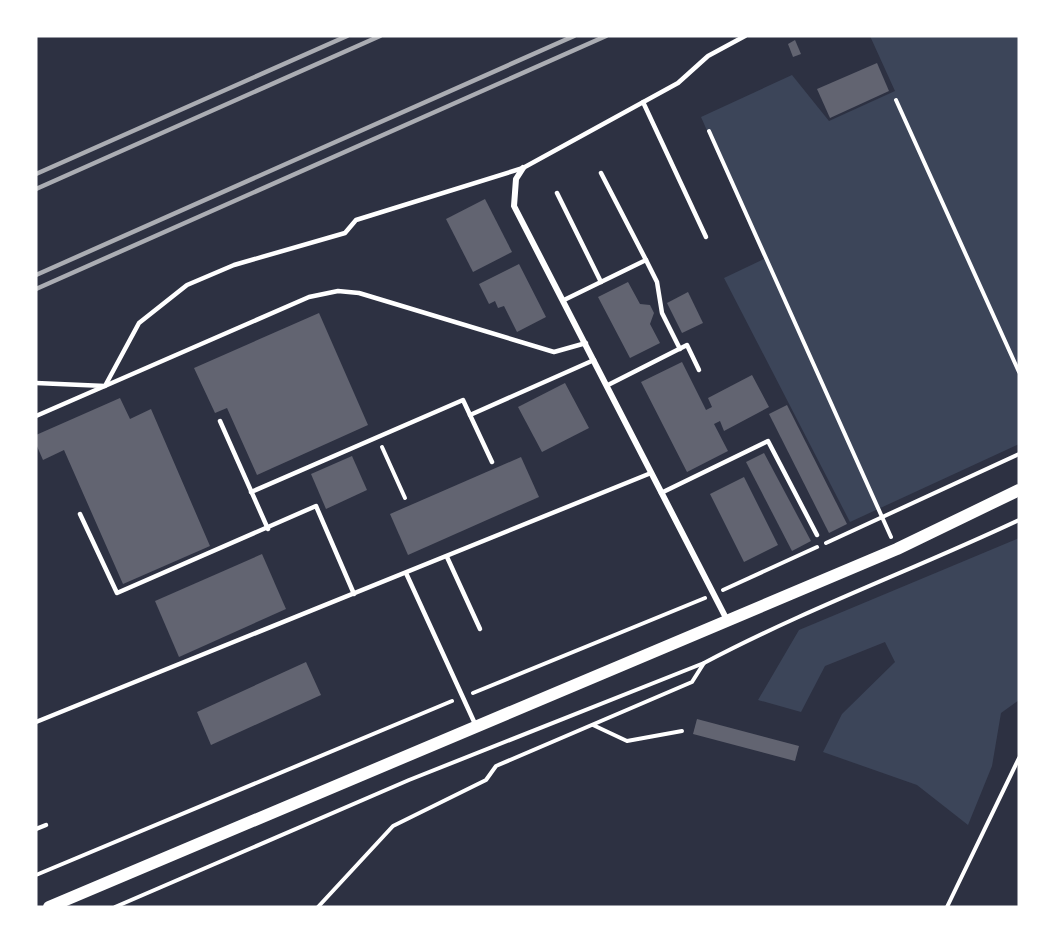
<svg xmlns="http://www.w3.org/2000/svg" width="1055" height="943" viewBox="0 0 1055 943" font-family="'Asap Condensed',sans-serif">
<style>
.green{fill:#3c4559}
.building{fill:#626471}
.lines{fill:none;stroke-linecap:round;stroke-linejoin:round}
.path{stroke:#fff;stroke-width:4}
.service{stroke:#fff;stroke-width:4.5}
.minor{stroke:#fff;stroke-width:6}
.secondary{stroke:#fff;stroke-width:12}
.rail{stroke:#abadb3;stroke-width:4.5}
</style>
<rect width="100%" height="100%" fill="#2d3142"/>
<g class="green">
<polygon points="870,36 1019,36 1019,444 850,522 724,278 764,259 701,117 792,75 829,121 895,91"/>
<polygon points="1019,538 1019,700 1001,713 992,766 968,825 917,785 823,752 842,714 895,662 885,642 825,666 801,712 758,700 799,630"/>
</g>
<g class="building">
<polygon points="795,40 801,54 793,57 788,44"/>
<polygon points="877,63 889,91 830,118 817,89"/>
<polygon points="485,199 512,252 473,272 446,219"/>
<polygon points="519,264 546,317 517,332 504,306 498,308 495,301 489,304 479,284"/>
<polygon points="628,282 640,304 650,305 654,313 650,324 660,343 630,358 598,297"/>
<polygon points="688,292 703,323 682,333 667,303"/>
<polygon points="319,313 368,425 257,475 227,408 215,413 194,368"/>
<polygon points="682,362 706,410 712,407 708,398 752,375 769,407 724,431 720,421 714,424 728,451 687,472 641,382"/>
<polygon points="565,383 589,428 542,452 518,407"/>
<polygon points="120,398 130,419 151,409 210,546 123,584 64,450 43,460 36,444 36,435"/>
<polygon points="787,405 847,524 829,533 769,414"/>
<polygon points="764,453 811,541 792,551 746,462"/>
<polygon points="352,456 367,490 326,509 311,474"/>
<polygon points="521,457 539,497 408,555 390,514"/>
<polygon points="744,477 778,545 744,562 710,494"/>
<polygon points="262,554 286,609 179,657 155,601"/>
<polygon points="306,662 321,695 211,745 197,712"/>
<polygon points="697,719 799,746 795,761 693,734"/>
</g>
<g class="lines">
<g class="path">
<polyline points="896,100 1019,372"/>
<polyline points="709,131 891,537"/>
<polyline points="382,447 405,498"/>
<polyline points="826,543 1019,454"/>
<polyline points="723,590 817,547"/>
<polyline points="473,693 705,598"/>
<polyline points="593,725 627,741 682,731"/>
<polyline points="36,875 452,701"/>
<path d="M115 907 409 780 704 663C806 609 915 569 1019 520"/>
<polyline points="318,907 393,826 486,780 496,766 692,682 704,663"/>
<polyline points="947,907 1019,758"/>
</g>
<g class="service">
<polyline points="643,102 706,237"/>
<polyline points="557,193 601,282"/>
<polyline points="646,260 657,282 662,313 680,349"/>
<polyline points="564,300 646,260 601,173"/>
<polyline points="36,383 105,386 139,323 187,285 234,265 345,233 356,220 523,168 678,83 708,56 745,36"/>
<polyline points="608,385 687,345 699,370"/>
<polyline points="470,415 594,360"/>
<polyline points="36,416 309,297 338,291 359,293 554,352 586,343"/>
<polyline points="220,421 268,529"/>
<polyline points="251,492 463,400 492,462"/>
<polyline points="661,493 768,441 817,535"/>
<polyline points="80,514 117,593 316,506 354,594"/>
<polyline points="447,557 480,629"/>
<polyline points="406,573 476,726"/>
<polyline points="36,722 651,473"/>
<polyline points="36,829 46,825"/>
</g>
<polyline class="minor" points="523,168 516,179 514,206 727,620"/>
<polyline class="secondary" points="49,907 897,549 1019,490"/>
<g class="rail">
<polyline points="36,174 347,36"/>
<polyline points="36,189 380,36"/>
<polyline points="36,275 574,36"/>
<polyline points="36,289 606,36"/>
</g>
</g>
<rect width="1055" height="943" fill="none" stroke="#ffffff" stroke-width="75"/>
</svg>
